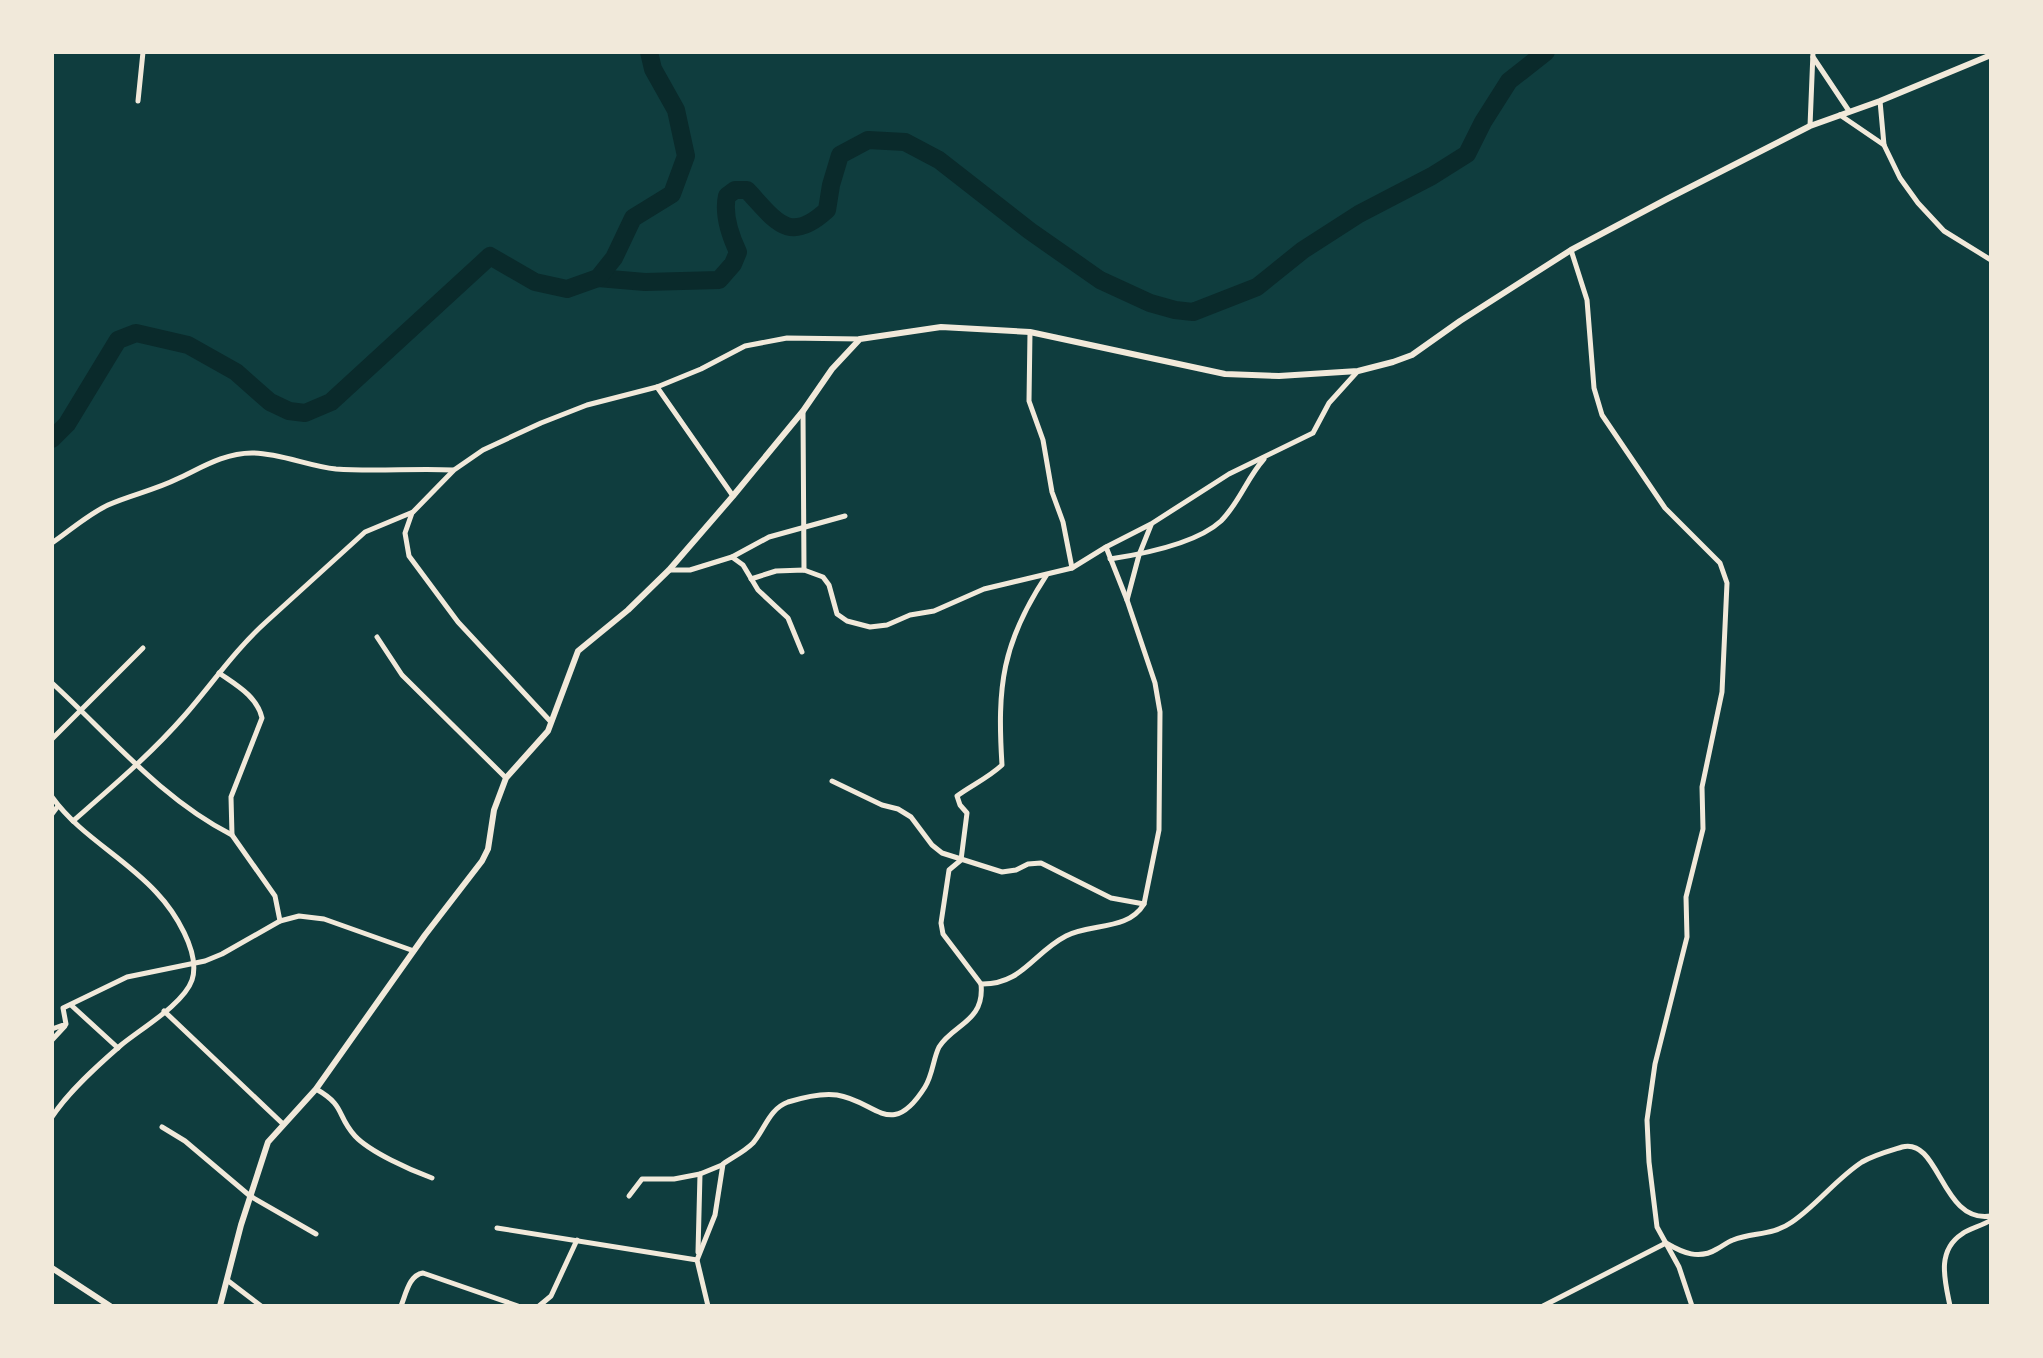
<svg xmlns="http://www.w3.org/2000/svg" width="2043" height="1358" viewBox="0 0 2043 1358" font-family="Barlow,sans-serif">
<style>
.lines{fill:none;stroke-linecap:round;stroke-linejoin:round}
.river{stroke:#0a2a2b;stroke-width:18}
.minor{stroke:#f1e9da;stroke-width:5}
.tertiary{stroke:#f1e9da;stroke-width:6}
</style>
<rect width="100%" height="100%" fill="#0f3d3e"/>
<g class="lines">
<g class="river">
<path d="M598 278 645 282 719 280 733 264 738 252C730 235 723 214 727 196L735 190H747C776 221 789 245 827 210L831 185 840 155 868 140 905 142 939 160 1030 231 1100 280 1150 303 1175 310 1193 312 1257 287 1303 250 1359 214 1432 176 1467 154 1483 122 1509 81 1546 52"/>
<polyline points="52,439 67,424 118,340 136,333 188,345 236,372 270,402 289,411 305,413 331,402 490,256 535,282 567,289 598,278 614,258 633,218 672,194 686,156 676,110 653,69 649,52"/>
</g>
<g class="minor">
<polyline points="1813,57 1849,111"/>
<polyline points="138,101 143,52"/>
<polyline points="1880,101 1884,145 1900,178 1918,203 1944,231 1991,260"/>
<polyline points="1840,115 1884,145"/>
<polyline points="1810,126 1813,52"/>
<polyline points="1571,250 1587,300 1594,388 1602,415 1665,508 1720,563 1727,583 1722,692 1702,787 1703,829 1686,897 1687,937 1655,1064 1647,1120 1649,1162 1657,1227 1679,1267 1692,1306"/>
<polyline points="1030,332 1029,401 1043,440 1052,492 1063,522 1072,568"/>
<polyline points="657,387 733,496"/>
<polyline points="803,412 804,570"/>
<polyline points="412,513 405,533 409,556 458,622 551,722"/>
<path d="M52 543C71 530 87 515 108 505 130 495 155 490 177 479 201 468 224 453 252 453 280 453 308 466 336 469 375 472 414 468 453 470"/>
<polyline points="732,557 769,537 845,516"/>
<path d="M1110 559C1143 554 1196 544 1221 521 1239 503 1247 478 1264 459"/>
<polyline points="670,570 690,570 732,557 743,565 758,590 788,618 802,652"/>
<polyline points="751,579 776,571 804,570 823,577 829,585 837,614 847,621 870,627 887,625 910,615 934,611 984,589 1072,568 1106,547 1151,524 1229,474 1313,433 1329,403 1357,372"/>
<polyline points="1127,600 1139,555 1151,525"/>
<polyline points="377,637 402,675 506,778"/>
<path d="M219 673C236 685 257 696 262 718L231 797 232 835 275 896 280 921"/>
<path d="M52 683C110 736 160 798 232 835"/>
<polyline points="52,739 143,648"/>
<polyline points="832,781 882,805 898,809 911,817 932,845 942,853 1002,872 1016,870 1028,864 1041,863 1111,898 1144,904"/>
<path d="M52 797C80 836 124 857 156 892 174 911 201 952 192 980 184 1004 139 1030 120 1046 97 1066 68 1092 52 1117"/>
<polyline points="52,814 58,806"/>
<path d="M73 821C112 787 151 754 185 715 212 684 235 650 266 622L365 532 413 512 454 470 483 450 541 423 587 405 657 387 701 369 745 346 787 338 860 339"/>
<path d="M981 984 943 934 941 923 949 870 961 860 967 813 960 805 957 796C972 785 988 778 1002 765 997 686 1002 643 1046 576"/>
<polyline points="71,1005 118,1048"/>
<polyline points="164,1011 283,1124"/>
<polyline points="52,1029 66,1024 63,1008 127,977 205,961 222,954 280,921 299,916 324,919 414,951"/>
<polyline points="52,1040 65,1026"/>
<path d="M316 1089C346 1106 336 1115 355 1136 370 1152 410 1170 432 1178"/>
<polyline points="162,1127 185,1141 250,1196 316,1234"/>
<polyline points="629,1196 642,1179 674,1179 700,1174"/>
<polyline points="497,1228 697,1260"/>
<polyline points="698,1252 700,1174 722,1165"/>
<polyline points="227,1280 261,1306"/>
<path d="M401 1306C406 1294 409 1275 423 1273L518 1306"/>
<polyline points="539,1306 551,1296 577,1240"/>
<path d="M708 1306 697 1260 715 1215 723 1164C733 1157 744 1152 753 1143 765 1129 769 1109 788 1102 801 1098 823 1093 837 1095 876 1101 891 1141 925 1087 933 1074 933 1059 939 1047 953 1024 985 1022 981 984 1022 985 1033 953 1066 936 1091 923 1128 931 1144 904L1159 830 1160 712 1155 683 1127 600 1106 547"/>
<path d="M1543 1306 1666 1243C1683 1253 1699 1260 1717 1249 1723 1246 1727 1242 1733 1240 1753 1232 1772 1236 1792 1222 1817 1205 1836 1179 1862 1162 1874 1155 1889 1151 1902 1147 1940 1137 1941 1224 1991 1216"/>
<path d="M1950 1306C1945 1281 1936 1251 1962 1234 1970 1228 1982 1226 1991 1220"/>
</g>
<g class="tertiary">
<polyline points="52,1268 110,1306"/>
<polyline points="220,1306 241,1225 268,1142 316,1089 425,935 482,861 488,849 494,810 506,778 548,731 578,651 628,610 669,570 733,496 803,411 832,369 860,339 941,327 1030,332 1225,374 1279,376 1358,371 1393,362 1412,355 1460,321 1571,250 1667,199 1810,126 1880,101 1991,55"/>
</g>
</g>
<rect width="2043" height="1358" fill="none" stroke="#f1e9da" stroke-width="108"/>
</svg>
